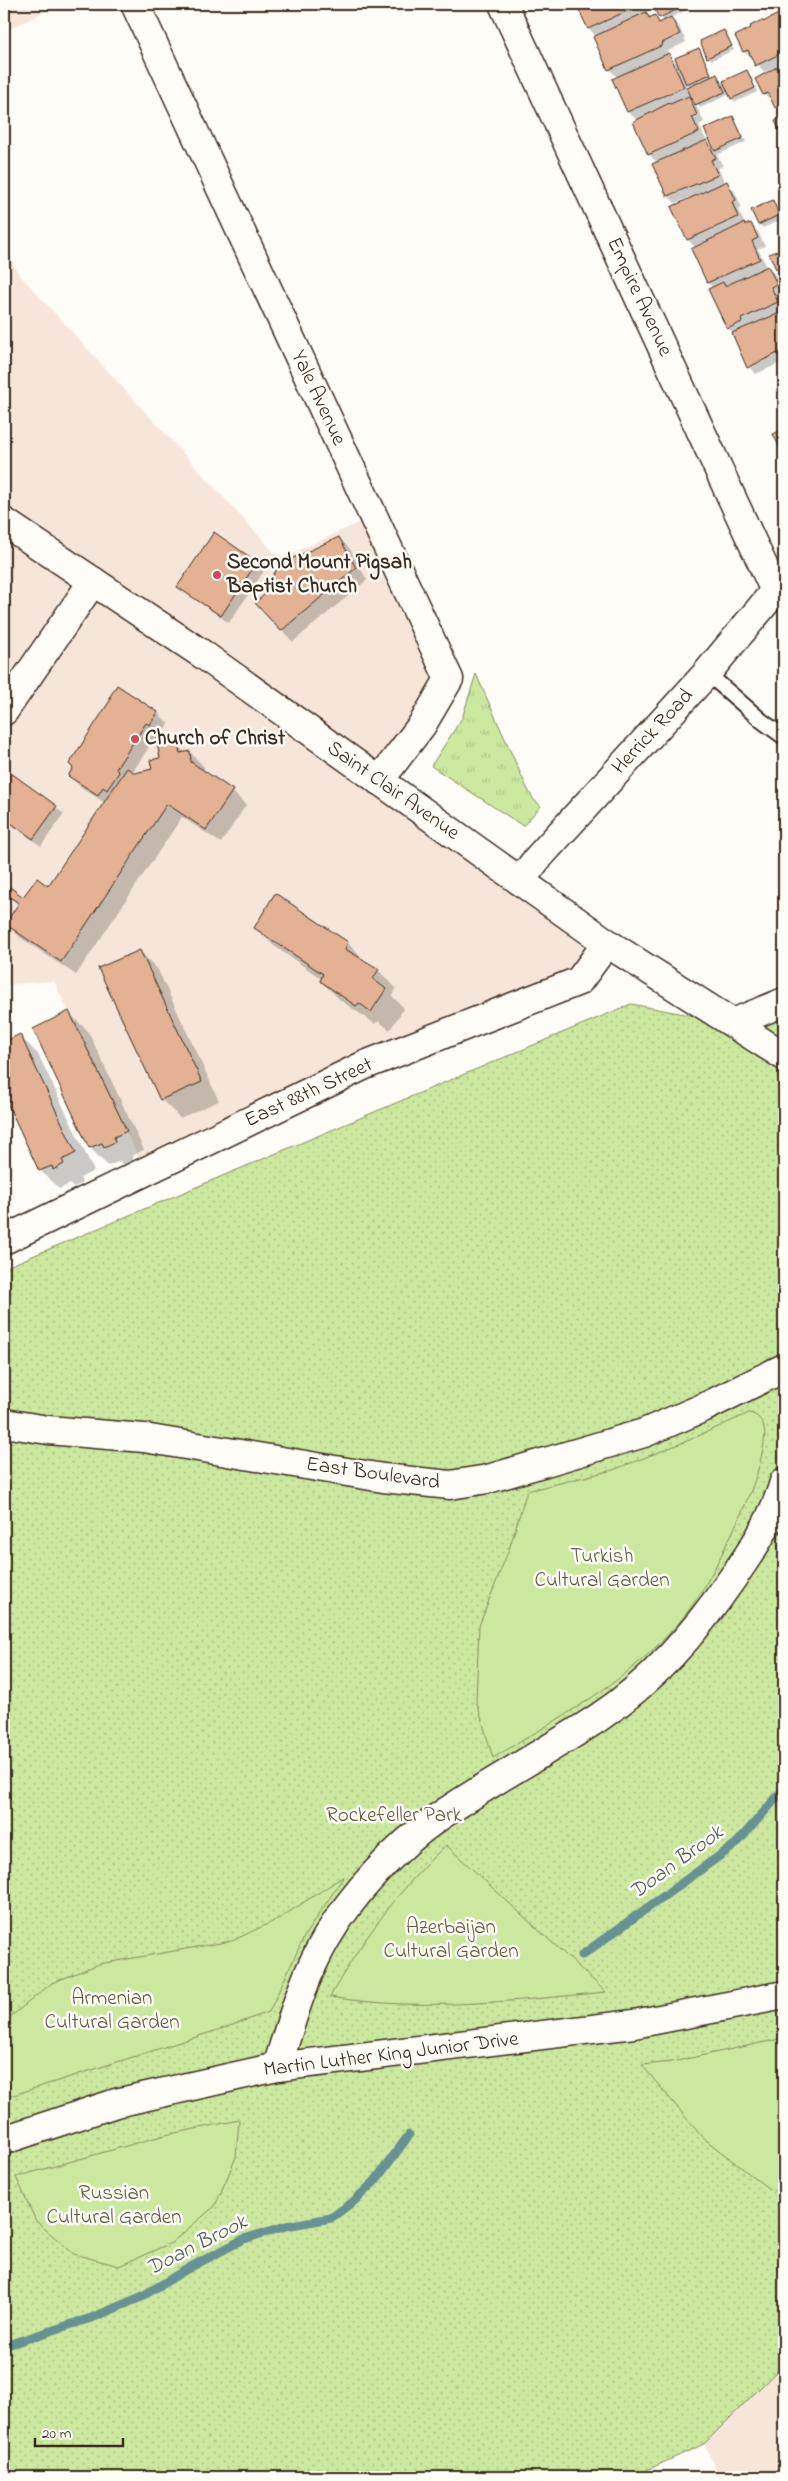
<svg xmlns="http://www.w3.org/2000/svg" width="788" height="2481" viewBox="0 0 788 2481" font-family="'Indie Flower',sans-serif">
<style>
.built{fill:#f5e6d9}
.grass{fill:url(#grass-tufts);stroke:#84895e}
.park{fill:url(#park-dots);stroke:#84895e}
.garden{fill:#cce89f;stroke:#84895e}
.shadow{fill:#0003;fill-rule:evenodd}
.lines{fill:none;stroke-linecap:round;stroke-linejoin:round}
.stream{stroke:#679194;stroke-width:9}
.building{fill:#e3b294;stroke:#3b2a1e}
.service-casing{stroke:#3b2a1e;stroke-width:18}
.minor-casing{stroke:#3b2a1e;stroke-width:31}
.secondary-casing{stroke:#3b2a1e;stroke-width:31}
.service{stroke:#fdfcf7;stroke-width:14}
.minor{stroke:#fdfcf7;stroke-width:28}
.secondary{stroke:#fdfcf7;stroke-width:28}
.poi-dot{fill:#d1495b;stroke:#fdfcf7;stroke-width:2}
.labels{text-anchor:middle;dominant-baseline:central;stroke-width:5;stroke-linejoin:round;paint-order:stroke}
.street-label{font-size:21px;fill:#3b2a1e;stroke:#fdfcf7}
.poi-label{font-size:21px;font-weight:bold;fill:#3b2a1e;stroke:#fdfcf7;text-anchor:start}
.park-label{font-size:21px;fill:#5f5a3e;stroke:#fdfcf7}
.water-label{font-size:22px;font-style:italic;fill:#515d59;stroke:#fdfcf7}
</style>
<defs>
<pattern id="grass-tufts" width="24" height="20" patternUnits="userSpaceOnUse" patternTransform="scale(1.25)"><rect width="24" height="20" fill="#cce89f"/><path d="M3 7l-1-3M5 7V3M7 7l1-3M15 17l-1-3M17 17v-4M19 17l1-3" fill="none" stroke="#b0c788"/></pattern>
<pattern id="park-dots" width="8" height="8" patternUnits="userSpaceOnUse" patternTransform="scale(1.25)"><rect width="8" height="8" fill="#cce89f"/><path d="M2 2h.1M6 6h.1" fill="none" stroke="#b0c788" stroke-width="1.8" stroke-linecap="round"/></pattern>
</defs>
<rect width="100%" height="100%" fill="#fdfcf7"/>
<filter id="ink" filterUnits="userSpaceOnUse"><feTurbulence type="fractalNoise" baseFrequency=".02" numOctaves="2"/><feDisplacementMap in="SourceGraphic" scale="10" xChannelSelector="R" yChannelSelector="G"/><feConvolveMatrix kernelMatrix="1 2 1 2 8 2 1 2 1" color-interpolation-filters="sRGB"/></filter>
<g filter="url(#ink)">
<g class="built">
<polygon points="4,4 62,4 4,31"/>
<polygon points="4,245 17,272 280,559 373,516 442,665 379,781 607,943 579,981 145,1171 54,981 4,985"/>
<polygon points="784,2364 784,2477 720,2477 704,2444"/>
</g>
<polygon class="grass" points="476,674 527,788 534,800 541,806 523,826 431,766 462,718"/>
<polygon class="park" points="631,1004 732,1023 784,1016 784,2364 704,2444 632,2477 4,2477 4,1268"/>
<g class="garden">
<path d="M749 1413C768 1417 766 1437 762 1453 757 1481 745 1505 733 1531 718 1562 704 1592 682 1619 632 1680 559 1718 493 1758L476 1700 479 1626 509 1549 527 1491 613 1470 687 1441Z"/>
<path d="M446 1845 606 1992C513 2001 422 2012 330 1997 359 1944 401 1887 446 1845Z"/>
<polygon points="344,1876 305,1935 269,2012 224,2028 4,2098 4,2022 52,1983 99,1964 232,1941 280,1918"/>
<polygon points="784,2038 784,2192 769,2189 702,2137 642,2065 672,2062"/>
<polygon points="239,2120 236,2157 215,2206 171,2243 119,2266 74,2254 36,2221 16,2177 165,2135"/>
</g>
<g class="shadow">
<path d="M577 4H645L648 12 646 13 661 23 664 22 654 4H682L685 11 670 18 679 26 686 42 668 51 667 54 680 66 699 49 713 77 717 76 722 83 747 71 750 75 757 92 735 102 730 94 700 108 692 94 687 96 696 105 704 122 699 125 707 142 715 149 733 117 746 142 717 155 723 166 718 168 725 183 734 190 742 208 738 210 746 226 751 224 758 232 765 246 758 249 767 267 775 275 783 292 778 295 784 309V361L756 374 749 367 733 333 728 328 713 288 708 283 693 249 696 248 688 240 673 208 692 199 691 197 675 203 668 196 657 163 649 154 638 121 628 112 614 80 618 78 609 69 596 36 589 29ZM685 82 691 87 688 89Z"/>
<polygon points="784,13 784,115 773,101 764,94 779,66 764,72 753,58 744,52 764,23"/>
<polygon points="724,31 734,50 712,60 708,57"/>
<polygon points="772,202 782,219 763,228 759,224"/>
<polygon points="784,249 784,270 781,272 771,255"/>
<polygon points="214,534 264,571 229,623 179,587"/>
<polygon points="339,538 350,549 367,580 293,642 256,603 275,586 271,582"/>
<polygon points="158,713 169,724 161,735 158,733 132,773 135,775 154,770 161,759 166,738 186,753 190,752 204,767 205,772 232,791 246,805 221,843 182,817 76,975 21,938 7,924 19,906 7,894 24,899 49,887 105,803 81,787 69,775"/>
<polygon points="4,769 64,814 41,846 4,819"/>
<polygon points="256,928 347,942 366,962 378,970 396,988 392,996 404,1008 390,1030 378,1021 375,1024 340,1000 321,981 322,979 274,946"/>
<polygon points="140,951 158,970 219,1101 180,1118 161,1099"/>
<polygon points="69,1013 88,1031 144,1150 132,1156 133,1161 123,1165 120,1161 108,1166 90,1148 35,1029"/>
<polygon points="20,1036 38,1054 94,1171 80,1178 82,1183 73,1188 70,1184 59,1189 40,1170 4,1093 4,1043"/>
<polygon points="4,1125 9,1135 4,1138"/>
</g>
<g class="lines">
<g class="stream">
<polyline points="582,1955 736,1844 784,1789"/>
<polyline points="4,2346 94,2317 141,2297 187,2269 244,2239 286,2226 331,2218 354,2201 375,2181 409,2135"/>
</g>
</g>
<g class="building">
<polygon points="576,4 642,4 588,29"/>
<polygon points="652,4 680,4 682,7 659,18"/>
<polygon points="784,11 784,52 755,66 748,50 743,52 735,36 751,28 750,26 762,20 763,22"/>
<polygon points="646,12 649,18 655,15 659,23 671,17 680,34 662,43 663,45 608,70 593,37"/>
<polygon points="724,30 732,46 707,58 700,41"/>
<polygon points="699,48 711,74 686,84 675,58"/>
<polygon points="669,53 684,87 627,112 612,79"/>
<polygon points="784,63 784,103 775,108 768,93 763,95 755,79"/>
<polygon points="747,70 755,88 731,99 723,81"/>
<polygon points="717,74 725,92 695,105 687,88"/>
<polygon points="689,96 697,115 692,117 699,132 648,155 633,122 669,103 670,104"/>
<polygon points="733,116 743,138 715,151 704,129"/>
<polygon points="784,116 784,136 783,137 775,121"/>
<polygon points="707,140 716,158 711,160 718,175 667,196 652,164"/>
<polygon points="727,181 736,200 732,202 738,217 687,240 671,207"/>
<polygon points="773,200 779,215 758,225 751,210"/>
<polygon points="744,223 745,225 751,223 758,238 752,241 760,259 707,283 691,249"/>
<polygon points="784,248 784,265 776,269 769,254"/>
<polygon points="768,266 777,284 771,287 778,302 741,319 742,322 727,329 708,289 723,282 725,286"/>
<polygon points="784,311 784,350 747,368 732,333"/>
<polygon points="784,429 784,456 773,434"/>
<polygon points="214,532 257,562 221,616 177,587"/>
<polygon points="339,537 356,568 281,631 255,603 275,585 269,582 280,564"/>
<polygon points="117,685 158,712 150,725 146,723 116,769 119,772 107,790 103,787 98,795 68,776 73,768 69,764 111,699 109,698"/>
<polygon points="167,736 169,746 178,744 180,753 190,751 191,762 233,790 206,830 167,804 61,962 5,924 19,903 5,894 10,887 23,897 37,878 48,886 127,768 135,773 152,769 150,760 160,758 156,739"/>
<polygon points="4,768 57,806 33,839 4,818"/>
<polygon points="275,893 348,942 345,949 379,969 373,979 386,989 371,1012 359,1003 356,1006 320,981 323,974 254,928"/>
<polygon points="140,950 202,1082 160,1100 98,968"/>
<polygon points="69,1011 127,1131 114,1137 115,1142 104,1147 102,1143 89,1148 33,1029"/>
<polygon points="20,1034 76,1153 62,1160 64,1164 53,1170 52,1166 39,1171 4,1096 4,1042"/>
</g>
<g class="lines">
<defs>
<polyline id="service" points="707,673 762,721 784,737"/>
<g id="minor">
<polyline points="135,4 449,679 422,725 379,781"/>
<polyline points="503,4 775,591"/>
<polyline points="4,711 93,581"/>
<polyline points="520,881 537,859 707,673 775,591 784,583"/>
<polyline points="4,1240 365,1065 579,981 607,943"/>
<polyline points="4,1423 48,1430 144,1438 383,1478 450,1485 488,1479 644,1433 705,1407 784,1368"/>
<path d="M277 2067C291 2023 303 1977 327 1937 352 1894 396 1847 437 1818 489 1782 545 1753 598 1718 653 1681 694 1634 732 1579 753 1549 774 1518 784 1482"/>
</g>
<g id="secondary">
<polyline points="4,522 202,654 607,943 784,1056"/>
<polyline points="733,1023 784,1002"/>
<polyline points="4,2140 116,2103 277,2067 634,2024 784,1995"/>
</g>
</defs>
<use href="#service" class="service-casing"/>
<use href="#minor" class="minor-casing"/>
<use href="#secondary" class="secondary-casing"/>
<use href="#service" class="service"/>
<use href="#minor" class="minor"/>
<use href="#secondary" class="secondary"/>
</g>
</g>
<g class="poi-dot">
<circle cx="217" cy="575" r="5"/>
<circle cx="135" cy="739" r="5"/>
</g>
<g class="labels">
<g class="street-label">
<text transform="translate(639 297) rotate(65)">Empire Avenue</text>
<text transform="translate(318 398) rotate(65)">Yale Avenue</text>
<text transform="translate(653 732) rotate(-47)">Herrick Road</text>
<text transform="translate(393 791) rotate(35)">Saint Clair Avenue</text>
<text transform="translate(309 1093) rotate(-25)">East 88th Street</text>
<text transform="translate(373 1474) rotate(8)">East Boulevard</text>
<text transform="translate(391 2055) rotate(-7)">Martin Luther King Junior Drive</text>
</g>
<g class="poi-label">
<text x="227" y="563">Second Mount Pigsah<tspan x="227" dy="24">Baptist Church</tspan></text>
<text x="145" y="739">Church of Christ</text>
</g>
<g class="park-label">
<text x="602" y="1557">Turkish<tspan x="602" dy="24">Cultural Garden</tspan></text>
<text x="394" y="1816">Rockefeller Park</text>
<text x="451" y="1928">Azerbaijan<tspan x="451" dy="24">Cultural Garden</tspan></text>
<text x="112" y="1999">Armenian<tspan x="112" dy="24">Cultural Garden</tspan></text>
<text x="114" y="2194">Russian<tspan x="114" dy="24">Cultural Garden</tspan></text>
</g>
<g class="water-label">
<text transform="translate(677 1863) rotate(-36)">Doan Brook</text>
<text transform="translate(197 2246) rotate(-27)">Doan Brook</text>
</g>
</g>
<rect width="788" height="2481" fill="none" stroke="#fdfcf7" stroke-width="20"/>
<rect x="10" y="10" width="768" height="2461" fill="none" stroke="#3b2a1e" stroke-width="2" filter="url(#ink)"/>
<path d="M35 2438v8h88v-8" fill="none" stroke="#3b2a1e" stroke-width="2.5"/>
<text x="42" y="2438" font-size="15" fill="#3b2a1e" stroke="#fdfcf7" stroke-width="4" paint-order="stroke">20 m</text>
</svg>
